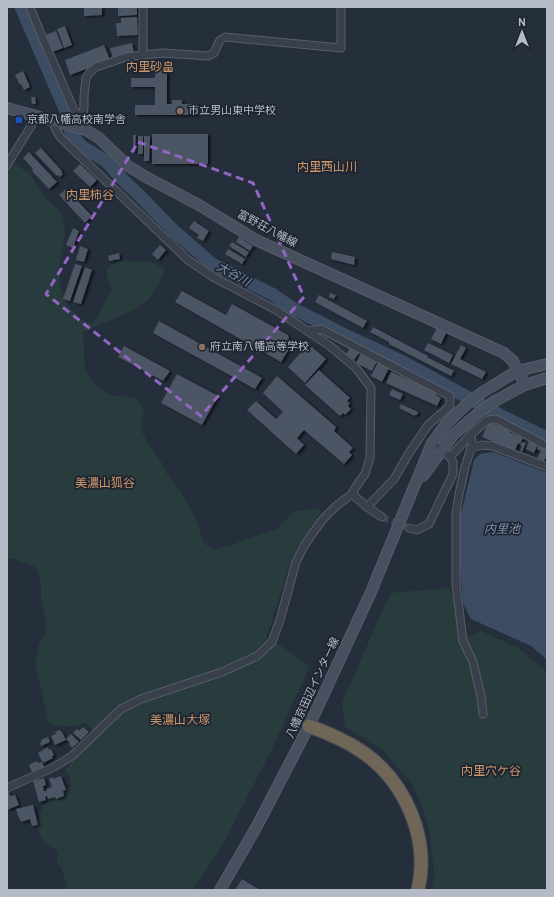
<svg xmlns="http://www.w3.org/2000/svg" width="554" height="897" viewBox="0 0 554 897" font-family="Overpass,'Noto Sans JP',sans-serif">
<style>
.green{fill:#283b3d}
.water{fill:#3c4c63}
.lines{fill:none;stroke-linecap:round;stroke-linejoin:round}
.river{stroke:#3c4c63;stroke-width:13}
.building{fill:#4c5563;filter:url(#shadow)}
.minor-tunnel{stroke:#3a4350;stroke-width:7;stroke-dasharray:7 3.5;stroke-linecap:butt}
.minor-casing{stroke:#575e69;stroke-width:9}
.secondary-casing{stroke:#575e69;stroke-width:12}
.motorway-casing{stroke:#444b56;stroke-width:15}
.minor{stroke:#39404b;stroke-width:7}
.secondary{stroke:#47505e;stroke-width:10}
.motorway{stroke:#706657;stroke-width:13}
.marked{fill:none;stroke:#9265c2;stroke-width:3;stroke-dasharray:8 5;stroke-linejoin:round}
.education-dot{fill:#8d6e63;stroke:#1e2530;stroke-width:1.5}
.transit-dot{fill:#1a4fb4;stroke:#1e2530;stroke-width:1.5}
.labels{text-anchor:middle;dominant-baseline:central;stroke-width:3.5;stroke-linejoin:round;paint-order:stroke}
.poi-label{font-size:11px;fill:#b4bbc6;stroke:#1e2530;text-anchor:start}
.street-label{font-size:11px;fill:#b4bbc6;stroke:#1e2530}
.neighbourhood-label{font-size:12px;fill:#cc956a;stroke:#1e2530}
.water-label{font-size:12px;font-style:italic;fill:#7e92ac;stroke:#1e2530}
</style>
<defs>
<filter id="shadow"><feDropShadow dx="2.5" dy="1.5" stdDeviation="1" flood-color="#0009"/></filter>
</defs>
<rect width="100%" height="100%" fill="#252e3b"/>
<g class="green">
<path d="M7 160 29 173 45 197 61 213 65 229 63 248 59 267 60 284 65 300 72 311 82 321 93 324C100 313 105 301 112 291L108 279 106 269 117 261H130L151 262 165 269 159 284 148 300 134 310 83 332 85 369 96 387 114 396 135 397 144 409 141 430 148 443 162 463 167 474 180 490 197 521 204 543 213 550 234 544 261 534 277 529 293 512 319 508 321 512 296 549 290 563 271 624 266 637C283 646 296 655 309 668L271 751 222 846 193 890H66L67 888 62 869 57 862 58 851 43 842 37 827 43 806 58 793 71 787 70 776 65 771 74 758 97 736 86 723C72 726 62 730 48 722L35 662 38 647 46 632 45 615 41 601V583L36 567 13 559 7 558Z"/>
<polygon points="450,588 466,638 481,631 517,647 547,672 547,890 432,890 434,873 428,823 412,784 381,749 345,727 342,703 390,593"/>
</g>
<polygon class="water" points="493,452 547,473 547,660 531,646 471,619 463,603 456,521 462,510 474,460 480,454"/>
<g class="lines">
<polyline class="river" points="21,7 68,116 71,133 81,146 106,161 124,181 140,196 174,231 212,264 272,294 294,309 349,337 403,362 500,415 547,438"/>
</g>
<g class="building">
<polygon points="84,7 102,7 102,15 84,16"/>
<polygon points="118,7 137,7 137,15 118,16"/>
<polygon points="137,17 138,35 117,36 116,23 121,23 121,18"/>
<polygon points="65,26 72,45 64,48 57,29"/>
<polygon points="56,31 63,48 52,52 45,35"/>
<polygon points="132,43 134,52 113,58 110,48"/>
<polygon points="104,45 110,60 70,75 65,60"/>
<polygon points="155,66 167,66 167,104 172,104 172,100 182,100 182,104 197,104 197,115 135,115 135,105 155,105 155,87 131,87 131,78 155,78"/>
<polygon points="23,71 30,87 24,90 21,84 20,85 15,75"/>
<polygon points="31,97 35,97 36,104 32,104"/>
<rect x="152" y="134" width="56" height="30"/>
<polygon points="133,135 136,135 135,152 133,152"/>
<rect x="138" y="136" width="5" height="18"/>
<polygon points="144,136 150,136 149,161 144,161"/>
<polygon points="41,148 62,171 61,172 63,174 60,177 58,175 57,176 35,153"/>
<polygon points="29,152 57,182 49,189 32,171 33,169 23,158"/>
<polygon points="80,164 97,180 90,187 73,171"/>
<polygon points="66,189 92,216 85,223 59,195"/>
<polygon points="194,221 209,231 203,241 197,238 199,235 189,228"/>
<polygon points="73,228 79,231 73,248 66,245"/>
<polygon points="239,237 253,246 250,251 236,242"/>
<polygon points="232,242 249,252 246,257 229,246"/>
<polygon points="160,245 166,250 158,260 152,254"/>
<polygon points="80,246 88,249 84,262 76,260"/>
<polygon points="228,249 245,259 242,264 225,254"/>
<polygon points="332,252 355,257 354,265 331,259"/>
<polygon points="119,253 120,259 109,261 108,256"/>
<polygon points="75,264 82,266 70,301 63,299"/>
<polygon points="85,267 92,270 81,304 73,302"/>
<polygon points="182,291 226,315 232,304 288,335 291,346 281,362 175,302"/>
<polygon points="330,293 336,295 334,299 329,297"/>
<polygon points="319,295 367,321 363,328 315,302"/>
<polygon points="159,321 262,378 255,389 153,333"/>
<polygon points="373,327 428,356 427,357 454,371 451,376 389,344 389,342 370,332"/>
<polygon points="437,328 446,333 441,344 431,339"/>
<polygon points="428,343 453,355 449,363 424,350"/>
<polygon points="461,345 466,348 460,359 486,372 482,379 451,364"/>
<polygon points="124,346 170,371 163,381 118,357"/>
<polygon points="312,347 326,359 305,383 288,367 304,349 307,352"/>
<polygon points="351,347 359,353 354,360 346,354"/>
<polygon points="361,353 377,361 372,371 356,363"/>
<polygon points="378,362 389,368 382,382 371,376"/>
<polygon points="319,370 350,398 347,401 350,403 348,406 351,409 345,415 343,413 340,416 305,385"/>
<polygon points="391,372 416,383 417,382 419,382 418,384 437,393 436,395 441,398 437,406 386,383"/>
<polygon points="177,374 218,396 202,425 161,403"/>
<polygon points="277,376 336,427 334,431 353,448 349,452 352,455 344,464 304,430 297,438 304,445 296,454 247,410 256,401 276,419 283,412 263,393"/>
<polygon points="392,389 403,394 400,400 389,395"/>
<polygon points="401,404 418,412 417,415 415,415 415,416 399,408"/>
<polygon points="489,422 510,430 509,432 523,438 520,444 518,443 515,451 482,437"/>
<polygon points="529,441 538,444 534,453 526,449"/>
<polygon points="522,442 526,443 522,452 520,451 522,446 520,446"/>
<polygon points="539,445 547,448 547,455 544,461 537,458 541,451 537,449"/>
<polygon points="83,727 89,732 81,740 73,733 77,729 79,731"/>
<polygon points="60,730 61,732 62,732 66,740 55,745 51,736 56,734 55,732"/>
<polygon points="71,734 79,742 72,748 69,744 70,743 66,739"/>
<polygon points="48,737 50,742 41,746 40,743 42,742 41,740"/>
<polygon points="48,747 49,750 51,749 54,755 52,756 53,758 43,763 38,753"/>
<polygon points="37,761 38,763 42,762 45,769 42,770 41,768 32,772 29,765"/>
<polygon points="61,776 66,790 63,791 64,796 56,799 55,797 48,799 47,796 45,797 46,800 39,802 33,781 44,778 46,785 43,786 44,791 47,791 46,789 52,787 49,779 53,777 53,779"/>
<polygon points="9,792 10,796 15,795 19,805 7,810 7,793"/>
<polygon points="33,805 38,825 32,826 30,819 21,822 21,820 20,821 16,809"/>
<polygon points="242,879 260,890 235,890"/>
</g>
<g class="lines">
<polyline class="minor-tunnel" points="382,517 409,528"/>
<defs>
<g id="minor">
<polyline points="30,7 40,32 74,110 83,118 86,130"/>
<polyline points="143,7 143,55"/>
<polyline points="83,118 84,107 84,96 86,78 90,72 96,67 126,57 143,55 163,53 208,56 214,53 220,40 225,37 341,48 341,7"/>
<polyline points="7,165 31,126 33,116"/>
<polyline points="308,331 321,329 450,396 450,406 428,425 409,453 394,479 367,507"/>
<polyline points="471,434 472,445 465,467 459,494 456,513 456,585 463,641 473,662 481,696 483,714"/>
<polyline points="471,448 482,445 493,446 547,467"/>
<polyline points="450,457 471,434 488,420 496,419 547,446"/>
<polyline points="352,494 367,507 382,517"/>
<polyline points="409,528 417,530 429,524 453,474 453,462 450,457 442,450 432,443"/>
<polyline points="7,788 54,767 72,756 121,709 141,699 222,672 257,656 272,642 280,620 296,562 303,548 312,534 323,519 336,506 352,494 357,485 365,474 370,458 371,388 356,368 330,346 276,310 213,277 188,260 61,138 56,130 52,120"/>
</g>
<g id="secondary">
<polyline points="7,108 86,130 99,138 128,166 146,177 199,205 256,240 504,353 513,361 525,385"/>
<polyline points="423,476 454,434 481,411 495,401 525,385 547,378"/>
<polyline points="220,890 257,826 309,726 371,592 432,443 446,424 467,404 481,393 517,371 547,364"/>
</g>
<path id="motorway" d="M309 726C328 733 347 741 364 753 406 783 430 839 418 890"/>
</defs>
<use href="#minor" class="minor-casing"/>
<use href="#secondary" class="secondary-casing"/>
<use href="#motorway" class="motorway-casing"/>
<use href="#minor" class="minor"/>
<use href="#secondary" class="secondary"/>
<use href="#motorway" class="motorway"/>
</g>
<path class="marked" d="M138 142 253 183 304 297 201 416 46 294Z"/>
<g class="education-dot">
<circle cx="180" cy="111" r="4"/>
<circle cx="202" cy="347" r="4"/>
</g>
<rect class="transit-dot" x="15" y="116" width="8" height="8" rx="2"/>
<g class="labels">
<g class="poi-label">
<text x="188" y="111">市立男山東中学校</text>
<text x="27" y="120">京都八幡高校南学舎</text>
<text x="210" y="347">府立南八幡高等学校</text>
</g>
<g class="street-label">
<text transform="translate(267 229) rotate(28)">富野荘八幡線</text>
<text transform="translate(313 688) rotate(-65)">八幡京田辺インター線</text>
</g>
<g class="neighbourhood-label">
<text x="150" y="68">内里砂畠</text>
<text x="327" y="168">内里西山川</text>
<text x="90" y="196">内里柿谷</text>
<text x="105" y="484">美濃山狐谷</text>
<text x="180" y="721">美濃山大塚</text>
<text x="491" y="772">内里穴ケ谷</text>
</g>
<g class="water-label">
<text transform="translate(233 275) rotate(29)">大谷川</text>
<text x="502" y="530">内里池</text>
</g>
</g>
<rect width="554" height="897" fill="none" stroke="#b4bbc6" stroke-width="16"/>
<g transform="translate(522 32)" stroke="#1e2530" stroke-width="3" paint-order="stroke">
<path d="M0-3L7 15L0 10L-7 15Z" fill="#b4bbc6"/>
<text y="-6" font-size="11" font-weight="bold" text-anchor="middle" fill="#b4bbc6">N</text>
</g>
</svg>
